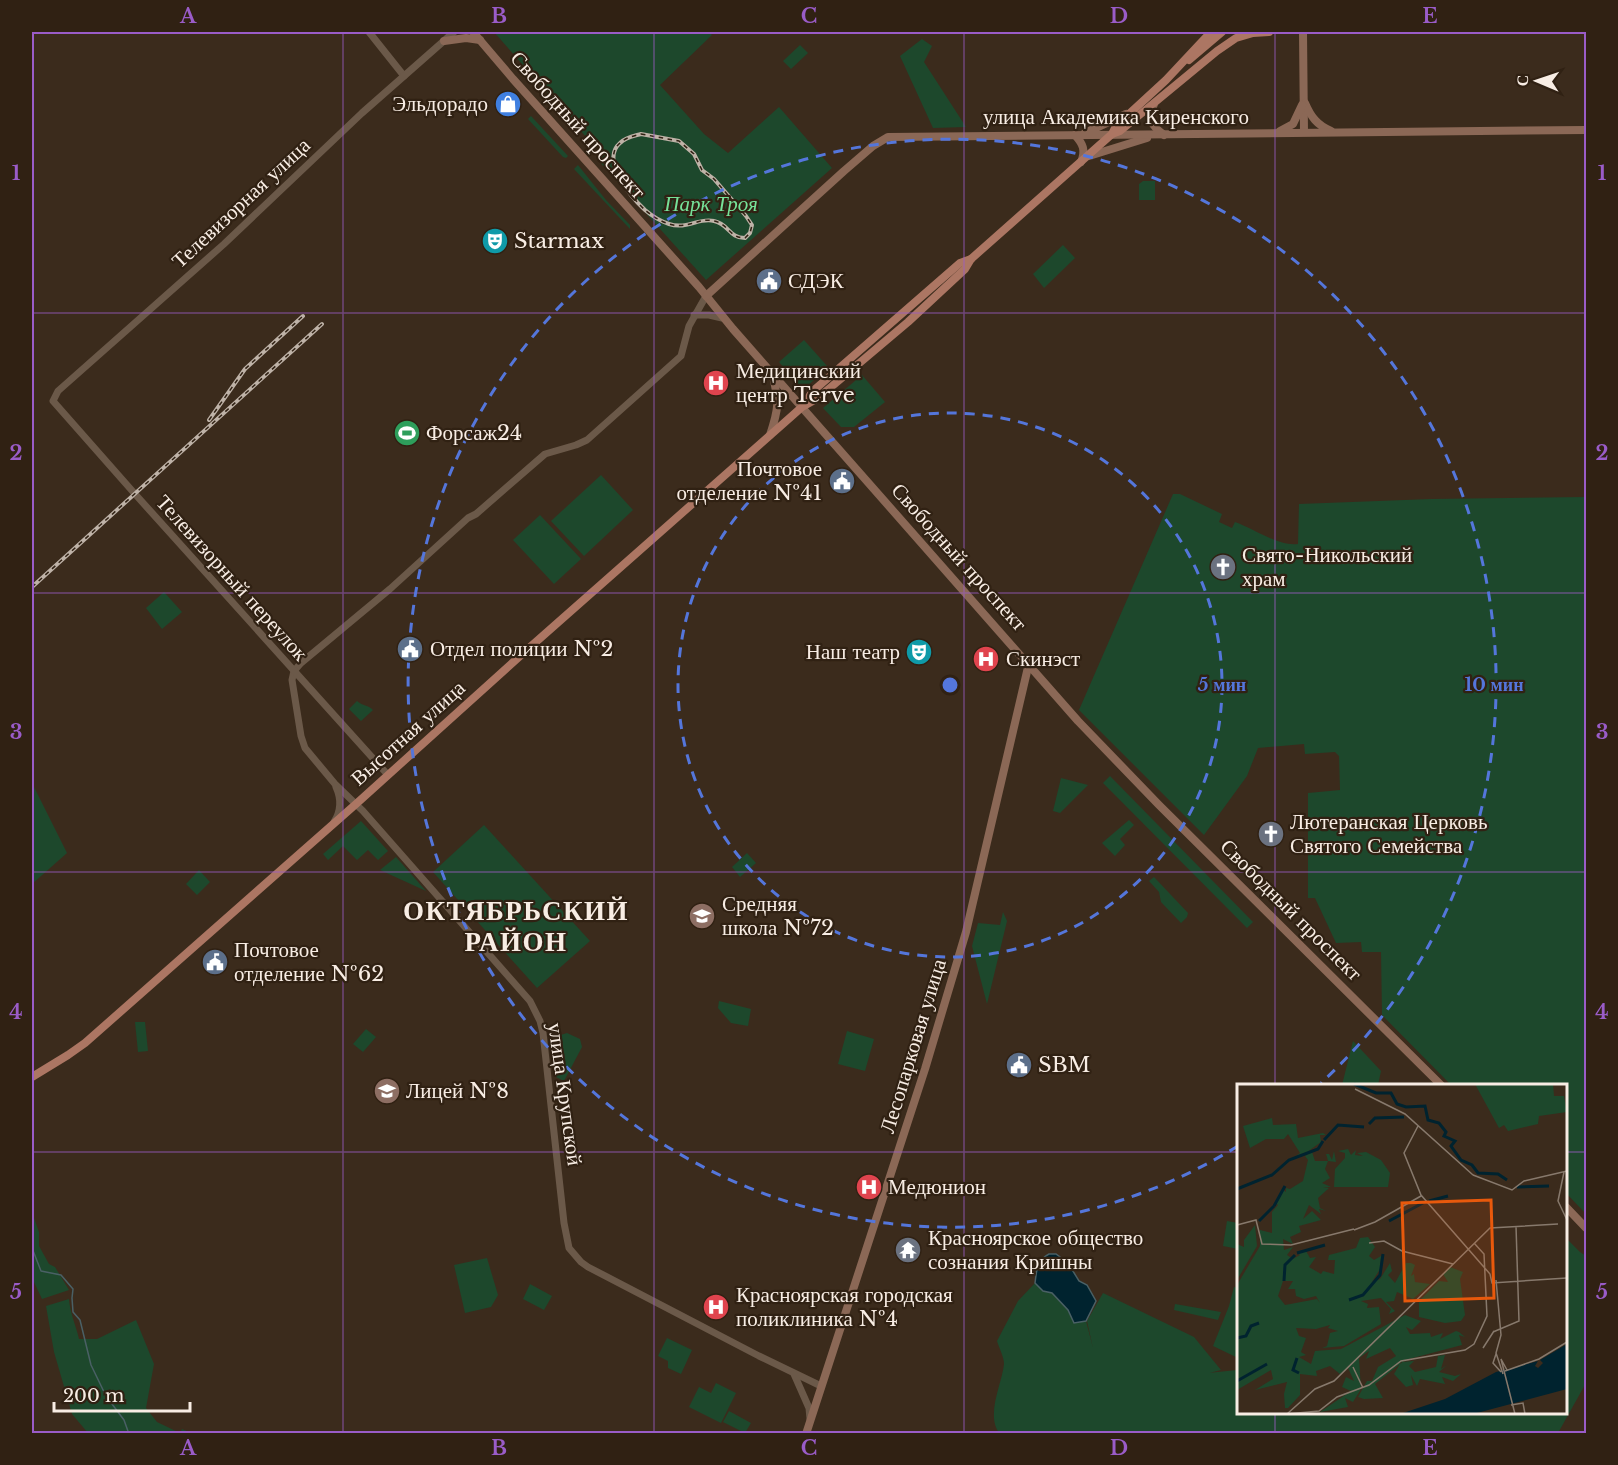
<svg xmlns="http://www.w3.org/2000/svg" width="1618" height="1465" viewBox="0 0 1618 1465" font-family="'Libre Baskerville',serif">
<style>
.green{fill:#1d482c}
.water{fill:#00232f;stroke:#4a6065;stroke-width:1.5}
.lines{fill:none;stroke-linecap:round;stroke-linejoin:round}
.stream{stroke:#4a6065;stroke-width:1.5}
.tertiary{stroke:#6b5949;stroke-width:7}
.secondary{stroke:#8b6856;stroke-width:8}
.primary{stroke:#ac7663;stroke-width:8}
.rail-casing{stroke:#beb2a7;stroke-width:4}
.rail{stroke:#302113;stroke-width:1.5;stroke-dasharray:4.5;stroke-linecap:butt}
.grid{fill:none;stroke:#9a5cc8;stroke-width:1.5;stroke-opacity:0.55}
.ring{fill:none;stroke:#5476db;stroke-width:3;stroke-dasharray:10 8}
.labels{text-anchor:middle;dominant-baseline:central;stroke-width:4.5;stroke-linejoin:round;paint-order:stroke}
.poi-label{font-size:21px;fill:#f8ede4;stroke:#302113;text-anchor:start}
.street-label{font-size:21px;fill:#f8ede4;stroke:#302113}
.park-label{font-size:21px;font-style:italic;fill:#76e299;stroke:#302113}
.district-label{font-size:27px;font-weight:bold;letter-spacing:1.5px;fill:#f8ede4;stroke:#302113}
.inset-river{fill:none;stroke:#00232f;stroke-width:3}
.inset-road{fill:none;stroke:#87796c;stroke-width:1.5}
.view{fill:#e8590c;fill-opacity:0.15;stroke:#e8590c;stroke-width:3}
.inset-edge{fill:none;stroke:#f8ede4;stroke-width:3}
.centre{fill:#5476db;stroke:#302113;stroke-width:3}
.ring-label{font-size:18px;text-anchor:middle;font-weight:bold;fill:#5476db;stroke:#302113;stroke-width:4.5;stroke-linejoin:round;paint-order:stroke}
.neatline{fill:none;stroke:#9a5cc8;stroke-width:2}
.grid-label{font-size:20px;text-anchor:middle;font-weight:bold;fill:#9a5cc8}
</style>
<rect width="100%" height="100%" fill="#3b2b1c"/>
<g class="green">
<polygon points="494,32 709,32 712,35 660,85 704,134 728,153 779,107 832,168 706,280 598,160 601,154"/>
<polygon points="922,39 932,46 924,62 966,127 933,128 900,56"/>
<polygon points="800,45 808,53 791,69 783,61"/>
<polygon points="531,116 568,156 566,158 563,157 528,119"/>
<polygon points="578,165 606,200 630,225 630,229 574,169"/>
<polygon points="1143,181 1155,181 1155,200 1139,200 1139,184"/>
<polygon points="1063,245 1075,258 1044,288 1033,274"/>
<polygon points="804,340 828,367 803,390 779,362"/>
<polygon points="862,375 885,402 854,427 841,427 823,408"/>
<polygon points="601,475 633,510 584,556 551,521"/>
<path d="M1173 494H1180L1222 514 1219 522 1232 528 1235 522C1253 528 1279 547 1298 544L1299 504 1431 499 1586 497V1214L1566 1193V1086L1451 1085 1382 1015 1381 952H1362L1361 942 1336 943 1315 898H1308V793L1340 790 1339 756 1335 752 1305 754 1304 744 1258 748 1247 776 1204 835 1079 710Z"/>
<polygon points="540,515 581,559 554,584 513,540"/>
<polygon points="164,592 182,612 162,629 146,608"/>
<path d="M357 701C362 706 369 705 373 710L361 721 349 709Z"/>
<polygon points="1110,776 1253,922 1247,928 1103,783"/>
<polygon points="1061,778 1088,785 1060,813 1053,811"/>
<polygon points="32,783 67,853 32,884"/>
<polygon points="1129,820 1134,825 1120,839 1125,845 1115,856 1102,843"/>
<polygon points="361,821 388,851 378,860 368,850 357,860 343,846 328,860 323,854"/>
<polygon points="484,825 590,941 537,988 433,872"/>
<polygon points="747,853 756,863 740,877 732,867"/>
<polygon points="396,857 426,891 380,870"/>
<polygon points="199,870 210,882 197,895 186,884"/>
<polygon points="1154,877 1188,913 1187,917 1181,923 1161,902 1159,892 1149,881"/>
<polygon points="1003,912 1007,921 987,1004 972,946 978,923 1000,925"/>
<polygon points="719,1001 751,1009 748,1026 731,1023 718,1008"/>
<polygon points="135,1022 145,1022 148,1051 138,1052"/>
<polygon points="366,1029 376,1037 363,1052 353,1044"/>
<polygon points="847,1031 874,1039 865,1071 838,1064"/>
<polygon points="567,1033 580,1039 582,1047 564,1081 554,1076 551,1038"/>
<polygon points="1353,1041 1381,1071 1378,1085 1342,1085"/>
<polygon points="32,1212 39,1232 39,1246 49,1264 55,1267 69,1290 42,1299 32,1278"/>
<polygon points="1227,1221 1238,1223 1238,1249 1223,1246"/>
<path d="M1566 1238 1580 1252 1586 1256V1383L1558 1433 1000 1434C985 1416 1002 1384 1004 1364 1004 1357 999 1348 997 1341L1018 1301 1035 1283 1043 1291 1052 1293 1068 1310 1074 1323 1086 1321 1093 1348 1087 1321 1103 1293 1194 1337 1221 1370 1209 1373 1160 1378 1237 1370 1238 1371V1412H1566Z"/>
<polygon points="487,1258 498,1295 491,1307 465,1313 454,1265"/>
<polygon points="530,1284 552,1296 544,1310 523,1299"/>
<polygon points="1234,1287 1238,1288 1238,1358 1213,1346 1229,1306"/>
<path d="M69 1299C70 1313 76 1326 79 1339H97L136 1320 154 1364 146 1408 157 1422 180 1433 182 1429 189 1432V1433H88L72 1414 54 1352 46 1306Z"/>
<polygon points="1175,1304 1221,1312 1218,1320 1174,1310"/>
<polygon points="667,1338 692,1350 681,1374 668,1368 668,1361 658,1356"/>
<polygon points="716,1383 736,1393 721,1423 689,1407 699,1387 711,1393"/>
<polygon points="729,1411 751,1423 745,1433 723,1422"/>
</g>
<path class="water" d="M1049 1254H1056L1068 1263 1079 1281 1087 1285 1096 1301 1086 1321 1074 1323 1068 1310 1052 1293 1043 1291 1035 1283C1037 1269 1036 1261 1049 1254Z"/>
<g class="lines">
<polyline class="stream" points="32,1248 41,1271 61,1275 73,1289 72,1298 73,1312 80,1320 91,1365 106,1396 124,1420 129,1434"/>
<g class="tertiary">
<polyline points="369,32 404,76"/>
<polyline points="706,296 689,326 681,356 587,440 576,445 545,454 476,514 468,518 390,589 301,663 294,671 292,680 301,736 305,748 335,784 363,811 530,1001 540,1021 543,1033 564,1223 569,1248 581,1262 588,1267 759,1356 821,1386"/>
<polyline points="694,315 709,315 722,318"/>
<polyline points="388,775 135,494 53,401 58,391 224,244 362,113 454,32"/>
<path d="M334 822C341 811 341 798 336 787"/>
<polyline points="794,1374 809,1408 810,1419"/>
</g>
<g class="secondary">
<polyline points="473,32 513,79 699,287 733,329 1078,721 1159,805 1442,1086"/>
<polyline points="1303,32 1304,132"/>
<polyline points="444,41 466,38 480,40"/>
<path d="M1305 103C1311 117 1317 125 1331 131"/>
<path d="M1154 104C1148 121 1150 124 1164 135"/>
<polyline points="1280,131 1293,124 1302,105"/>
<polyline points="1085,133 1126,114"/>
<path d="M1075 135C1083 144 1086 150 1081 162"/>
<polyline points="1089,156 1147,138"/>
<polyline points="706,296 844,171 873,146 888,137 1586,130"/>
<path d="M770 435C779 408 779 403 773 376"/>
<polyline points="1566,1207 1586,1228"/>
<polyline points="806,1434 925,1069 966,932 1029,663"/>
</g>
<g class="primary">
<polyline points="1189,60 1222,32"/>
<polyline points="1112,134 1116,126 1166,80 1211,32"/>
<polyline points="804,404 813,391 960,263 971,259"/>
<polyline points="32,1077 68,1055 85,1043 356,804 520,656 793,415 802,407 818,398 908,322 965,269 971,259 1112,134 1120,131 1217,51 1236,38 1253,33 1269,32"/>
</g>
<defs>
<g id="rail">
<path d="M641 134 679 141 694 154 702 170 714 179 746 216 752 225 750 233 745 238C729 238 729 224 714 221 699 217 687 230 669 224 660 221 652 216 645 210 631 197 600 160 620 143 626 137 634 136 641 134Z"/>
<polyline points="209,420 245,369 303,316"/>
<polyline points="32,587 322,324"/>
</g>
</defs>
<use href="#rail" class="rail-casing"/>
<use href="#rail" class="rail"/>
</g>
<path class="grid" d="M343 32V1434M654 32V1434M964 32V1434M1275 32V1086M32 313H1586M32 593H1586M32 872H1586M32 1152H1238M1566 1152H1586M1275 1412V1434"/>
<g class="ring">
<circle cx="950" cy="685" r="272"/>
<path d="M1238 1146A544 544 0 1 1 1321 1083"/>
</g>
<defs>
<symbol id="shop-disc" viewBox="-11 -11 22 22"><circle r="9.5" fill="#3f7fe0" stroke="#302113"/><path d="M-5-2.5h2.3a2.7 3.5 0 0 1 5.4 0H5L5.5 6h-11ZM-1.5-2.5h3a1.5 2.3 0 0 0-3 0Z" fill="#fff"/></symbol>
<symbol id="theatre-disc" viewBox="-11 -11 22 22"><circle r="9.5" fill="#0f9aa8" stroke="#302113"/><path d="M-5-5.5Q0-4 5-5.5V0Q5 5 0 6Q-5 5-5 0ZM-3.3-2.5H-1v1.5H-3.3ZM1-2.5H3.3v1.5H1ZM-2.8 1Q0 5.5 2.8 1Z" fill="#fff"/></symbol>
<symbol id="civic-disc" viewBox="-11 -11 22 22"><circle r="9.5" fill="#5c6f8a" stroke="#302113"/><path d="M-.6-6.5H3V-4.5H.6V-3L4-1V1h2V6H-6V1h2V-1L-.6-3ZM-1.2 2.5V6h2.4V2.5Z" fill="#fff"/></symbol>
<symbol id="hospital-disc" viewBox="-11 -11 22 22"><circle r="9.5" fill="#e0444e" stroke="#302113"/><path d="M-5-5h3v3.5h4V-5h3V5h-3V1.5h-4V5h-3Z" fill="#fff"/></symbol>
<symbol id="stadium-disc" viewBox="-11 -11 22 22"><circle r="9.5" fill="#2e9e5b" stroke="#302113"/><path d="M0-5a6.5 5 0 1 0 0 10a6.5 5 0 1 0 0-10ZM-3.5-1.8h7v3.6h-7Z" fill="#fff"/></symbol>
<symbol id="church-disc" viewBox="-11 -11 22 22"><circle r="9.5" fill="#6b7280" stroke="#302113"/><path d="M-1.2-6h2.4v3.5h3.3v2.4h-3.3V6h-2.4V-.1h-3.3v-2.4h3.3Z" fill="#fff"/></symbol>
<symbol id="school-disc" viewBox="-11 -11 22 22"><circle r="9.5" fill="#8d6e63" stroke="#302113"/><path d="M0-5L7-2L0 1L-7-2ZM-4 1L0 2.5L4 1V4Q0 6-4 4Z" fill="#fff"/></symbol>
<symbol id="temple-disc" viewBox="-11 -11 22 22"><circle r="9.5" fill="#6b7280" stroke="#302113"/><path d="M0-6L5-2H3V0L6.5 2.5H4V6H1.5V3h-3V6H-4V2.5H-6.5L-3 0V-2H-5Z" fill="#fff"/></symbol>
</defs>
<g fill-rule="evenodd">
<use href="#shop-disc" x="493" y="89" width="30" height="30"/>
<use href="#theatre-disc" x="480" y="226" width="30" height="30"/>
<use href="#civic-disc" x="754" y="266" width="30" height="30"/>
<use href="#hospital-disc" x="701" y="368" width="30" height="30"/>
<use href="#stadium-disc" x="392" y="418" width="30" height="30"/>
<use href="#civic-disc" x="827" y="466" width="30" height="30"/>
<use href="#church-disc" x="1208" y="552" width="30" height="30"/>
<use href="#civic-disc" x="395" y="634" width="30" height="30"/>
<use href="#theatre-disc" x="904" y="637" width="30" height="30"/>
<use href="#hospital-disc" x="971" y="644" width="30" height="30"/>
<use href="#church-disc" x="1256" y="819" width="30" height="30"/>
<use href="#school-disc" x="687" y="901" width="30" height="30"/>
<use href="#civic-disc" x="200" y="947" width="30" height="30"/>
<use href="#civic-disc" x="1004" y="1050" width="30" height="30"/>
<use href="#school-disc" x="372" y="1076" width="30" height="30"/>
<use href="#hospital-disc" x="854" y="1172" width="30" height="30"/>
<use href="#temple-disc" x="893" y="1235" width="30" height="30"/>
<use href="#hospital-disc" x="701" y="1292" width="30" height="30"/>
</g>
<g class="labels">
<g class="poi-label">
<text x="488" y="104" text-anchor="end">Эльдорадо</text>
<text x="514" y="241">Starmax</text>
<text x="788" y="281">СДЭК</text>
<text x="736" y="371">Медицинский<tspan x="736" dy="24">центр Terve</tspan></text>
<text x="426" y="433">Форсаж24</text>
<text x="822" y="469" text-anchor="end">Почтовое<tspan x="822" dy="24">отделение №41</tspan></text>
<text x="1242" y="555">Свято-Никольский<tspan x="1242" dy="24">храм</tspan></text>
<text x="430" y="649">Отдел полиции №2</text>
<text x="900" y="652" text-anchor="end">Наш театр</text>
<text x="1006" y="659">Скинэст</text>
<text x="1290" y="822">Лютеранская Церковь<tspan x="1290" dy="24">Святого Семейства</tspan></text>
<text x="722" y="904">Средняя<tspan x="722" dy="24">школа №72</tspan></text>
<text x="234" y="950">Почтовое<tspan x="234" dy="24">отделение №62</tspan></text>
<text x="1038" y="1065">SBM</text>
<text x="406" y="1091">Лицей №8</text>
<text x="888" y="1187">Медюнион</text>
<text x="928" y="1238">Красноярское общество<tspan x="928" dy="24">сознания Кришны</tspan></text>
<text x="736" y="1295">Красноярская городская<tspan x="736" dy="24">поликлиника №4</tspan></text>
</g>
<g class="street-label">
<text x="1116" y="117">улица Академика Киренского</text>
<text transform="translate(578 125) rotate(48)">Свободный проспект</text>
<text transform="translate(241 203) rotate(-43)">Телевизорная улица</text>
<text transform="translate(959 557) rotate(48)">Свободный проспект</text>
<text transform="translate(232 578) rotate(48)">Телевизорный переулок</text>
<text transform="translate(408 733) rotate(-42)">Высотная улица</text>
<text transform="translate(1291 910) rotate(45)">Свободный проспект</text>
<text transform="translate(913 1046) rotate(-73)">Лесопарковая улица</text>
<text transform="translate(565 1094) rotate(82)">улица Крупской</text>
</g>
<g class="park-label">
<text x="711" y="204">Парк Троя</text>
</g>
<g class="district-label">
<text x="516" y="910">ОКТЯБРЬСКИЙ<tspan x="516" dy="31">РАЙОН</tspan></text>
</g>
</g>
<g transform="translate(1237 1084)">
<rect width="330" height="330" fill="#3b2b1c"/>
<path d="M238 0H316L317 12H327L330 28 302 32 301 40 271 47 267 41 262 44ZM35 34 36 41 59 40 61 54 86 49 89 51H83L84 58 70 68 59 72 63 69 51 50 47 55H29L13 64 6 42ZM111 65 114 71 119 66 118 71 126 72 120 69 129 68 144 76 153 89 151 103H97L98 85 108 74V69L101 67ZM97 67 99 78 91 77 88 85 93 94 85 99 94 103H86L92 104 81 114 83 124 89 127 82 125 84 130 72 121 66 135 75 127 84 136 62 142 64 148 53 153 56 160 46 155 47 166 56 163 50 171 56 175 63 171 60 168 69 167 73 174 79 173 72 183 84 190 86 187 97 190 98 176H91L92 171 119 164 123 154 131 153 138 163 132 172 137 176 144 172 143 185 135 198 143 195 153 179 155 187 151 191 158 199 169 179H174L178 181 174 192 177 190 178 198 193 200 176 215 160 208 157 217 149 218 158 227 152 230 154 225 144 214 124 217 131 220 130 224 142 223 144 240 107 262 85 264 90 262 93 249 101 247 91 244 93 241 79 245 59 244 62 252 69 254 64 268 69 271 62 273 74 280 78 267 104 265 168 231 184 237 175 246 169 243 173 250 193 249 194 253 206 249 203 255 219 247 222 248 228 253 222 251 225 261 168 276 138 300 146 314 127 315 121 313 130 297H135L141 283 159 272 153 264 129 275 132 267 122 274 124 305 116 318 108 314 111 323 83 328 114 307 105 303 109 293 117 297 111 284 103 290 93 282 79 287 80 292 63 290V311L51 324H48L47 310 50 298 18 306 36 295 34 286 0 306V201L23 162V146L35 149V128L41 121 38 118 45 105 49 108V104L53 105 66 97 71 76 68 72 75 68 78 77H91L90 73 89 70H92L95 76ZM46 197H56L51 205H58L59 212 67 215 79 212 83 219 80 215 48 221 41 212ZM18 141 20 162 0 196V160L7 163V156ZM213 183 226 188 223 195 228 231 224 237 208 239 182 233V217L202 197 211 198 206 190ZM208 271 204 285 210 281 202 288 218 292 224 290 216 297 205 293 208 300 183 295 180 302 174 291 176 301 169 303 157 290 164 278 177 277 172 282 178 288 199 283 201 272Z" fill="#1d482c" fill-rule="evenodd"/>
<path d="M330 260V305L236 330H163L208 315 259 288 301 277 298 282 301 284 306 279 303 276Z" fill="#00232f"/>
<path class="inset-river" d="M117 0 139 9H154L160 20 169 23 188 22 191 36 202 39 209 48 207 52 218 57 214 62 224 76 235 81 241 89 261 90 270 96M132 40 138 34 167 33M87 56 101 41 127 43M280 103 312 102M0 105 35 91 52 76 81 65 86 57M192 117 211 112M37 122 48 102M22 137 37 122M152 137 186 119M60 169 88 161M47 197 48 181 58 171M112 216 126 211 143 191 146 170M0 254 9 252 14 242 22 239M60 274 56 286 62 289M0 297 30 280"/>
<path class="inset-road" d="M118 5 168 30 236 91M181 42 167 69 184 111 253 190 255 199 330 194M327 88 321 117 330 136M236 91 275 106 287 97 330 87M0 141 19 136 25 160 54 161 117 145M117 146 138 138 184 112M132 159 147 157 165 167 216 180M259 196 264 251 259 269 266 290M256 248 282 237 279 142M246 264 257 247M259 270 256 279 264 288M116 283 126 304M270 286 264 275 278 330M268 287 302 275 330 258M274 321 286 319 288 330M50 330 78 305 97 297 253 144 321 140M50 330 82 327 100 313 132 301 164 277 228 266 237 260 250 232 247 170 237 159"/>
<path class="view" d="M254 116 257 214 168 217 165 119Z"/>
<rect width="330" height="330" class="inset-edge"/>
</g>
<circle cx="950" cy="685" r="9" class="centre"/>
<g class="ring-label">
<text x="1222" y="691">5 мин</text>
<text x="1494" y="691">10 мин</text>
</g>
<rect width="1618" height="1465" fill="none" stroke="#302113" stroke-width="66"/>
<g transform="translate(1537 81) rotate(272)" stroke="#302113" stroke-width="4.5" paint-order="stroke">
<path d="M0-4.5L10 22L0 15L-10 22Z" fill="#f8ede4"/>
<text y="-9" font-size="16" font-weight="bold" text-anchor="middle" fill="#f8ede4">С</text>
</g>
<path d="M54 1402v9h136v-9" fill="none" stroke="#f8ede4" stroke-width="3"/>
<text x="63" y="1402" font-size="18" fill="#f8ede4" stroke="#302113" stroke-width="4.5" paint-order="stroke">200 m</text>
<rect x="33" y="33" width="1552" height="1399" class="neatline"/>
<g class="grid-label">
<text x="188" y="23">A</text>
<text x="499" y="23">B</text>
<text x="809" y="23">C</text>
<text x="1119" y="23">D</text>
<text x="1430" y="23">E</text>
<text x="16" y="180">1</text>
<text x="1602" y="180">1</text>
<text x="16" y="460">2</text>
<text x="1602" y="460">2</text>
<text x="16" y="739">3</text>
<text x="1602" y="739">3</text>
<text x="16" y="1019">4</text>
<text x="1602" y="1019">4</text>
<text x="16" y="1299">5</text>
<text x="1602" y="1299">5</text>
<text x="188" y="1455">A</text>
<text x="499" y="1455">B</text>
<text x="809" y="1455">C</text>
<text x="1119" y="1455">D</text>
<text x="1430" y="1455">E</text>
</g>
</svg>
